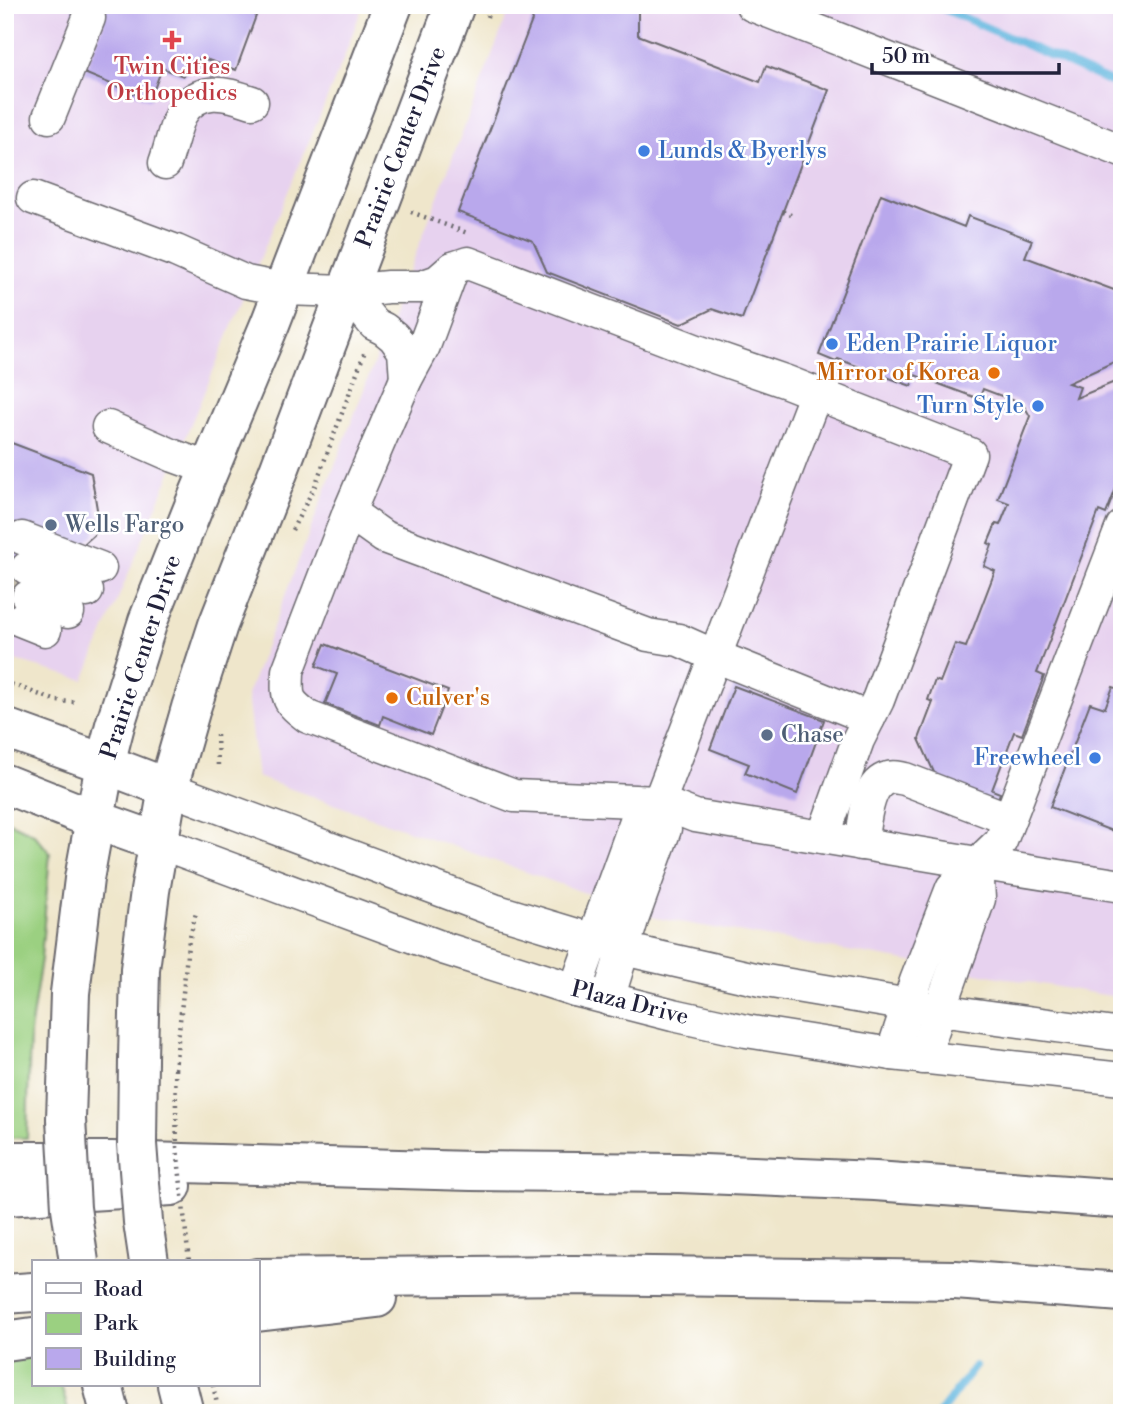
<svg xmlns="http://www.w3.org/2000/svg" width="1127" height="1418" viewBox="0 0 1127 1418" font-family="'Libre Bodoni',serif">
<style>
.built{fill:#e7d2ef}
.green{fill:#9bd081;stroke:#5e795e;stroke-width:2}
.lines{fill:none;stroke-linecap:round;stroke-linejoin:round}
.stream{stroke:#64b7df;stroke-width:8}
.building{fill:#b9a8ec}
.minor-tunnel{stroke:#c6bfae;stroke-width:32;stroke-dasharray:32 16;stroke-linecap:butt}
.minor-casing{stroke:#6a676d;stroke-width:35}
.major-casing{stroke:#6a676d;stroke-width:42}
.highway-casing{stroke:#6a676d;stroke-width:42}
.path{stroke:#6a676d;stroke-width:4.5;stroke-dasharray:2 5;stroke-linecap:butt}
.minor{stroke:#fff;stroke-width:32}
.major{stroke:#fff;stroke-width:38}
.highway{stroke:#fff;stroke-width:38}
.major-bridge-casing{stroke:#6a676d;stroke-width:42;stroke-linecap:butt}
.path-bridge{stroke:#6a676d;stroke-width:4.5;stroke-dasharray:2 5;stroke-linecap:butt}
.major-bridge{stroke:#fff;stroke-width:38}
.health-dot{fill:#e0444e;stroke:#fff;stroke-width:2.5}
.shop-dot{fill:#3f7fe0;stroke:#fff;stroke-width:2.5}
.food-dot{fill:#e8710a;stroke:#fff;stroke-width:2.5}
.service-dot{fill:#5c6f8a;stroke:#fff;stroke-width:2.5}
.labels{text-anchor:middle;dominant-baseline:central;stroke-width:5;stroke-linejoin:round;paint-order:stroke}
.health-label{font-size:23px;fill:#be3a42;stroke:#fff}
.street-label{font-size:23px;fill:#22223b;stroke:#fff}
.shop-label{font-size:23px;fill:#366cbe;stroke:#fff;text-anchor:start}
.food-label{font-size:23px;fill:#c56008;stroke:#fff;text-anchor:end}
.service-label{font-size:23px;fill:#4e5e75;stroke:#fff;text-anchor:start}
</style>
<rect width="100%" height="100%" fill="#fff"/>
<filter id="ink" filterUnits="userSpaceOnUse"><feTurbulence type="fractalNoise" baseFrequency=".0143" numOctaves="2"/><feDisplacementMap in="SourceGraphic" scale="14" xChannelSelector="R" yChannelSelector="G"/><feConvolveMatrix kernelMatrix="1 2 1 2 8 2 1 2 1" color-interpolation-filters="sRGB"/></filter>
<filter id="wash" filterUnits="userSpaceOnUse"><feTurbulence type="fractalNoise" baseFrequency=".00686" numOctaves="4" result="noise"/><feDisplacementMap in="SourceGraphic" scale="28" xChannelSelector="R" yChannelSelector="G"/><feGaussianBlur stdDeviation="1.57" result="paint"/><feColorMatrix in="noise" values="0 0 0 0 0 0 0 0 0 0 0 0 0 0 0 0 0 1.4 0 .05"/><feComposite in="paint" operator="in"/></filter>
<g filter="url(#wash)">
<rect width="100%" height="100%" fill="#efe6cb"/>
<g class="built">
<polygon points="5,5 363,5 343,60 84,680 5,658"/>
<polygon points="511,5 1122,5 1122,998 656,918 257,777 247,695"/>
</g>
<g class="green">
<polygon points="5,820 34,834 50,853 41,959 30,1032 27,1138 5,1138"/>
<polygon points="33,1356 33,1385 61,1385 69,1413 5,1413 5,1362"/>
</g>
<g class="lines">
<g class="stream">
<polyline points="935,5 1122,87"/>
<polyline points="940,1413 975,1366"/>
</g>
</g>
<g id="blocks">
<g class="building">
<polygon points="74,5 260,5 236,70 200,57 195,69 183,76 162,68 150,100 84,73 104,23 72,11"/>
<polygon points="538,5 632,5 638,8 638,35 760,82 766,66 829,90 742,319 712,309 681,324 547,272 533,241 458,212"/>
<rect x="1093" y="5" width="29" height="6"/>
<polygon points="881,194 964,227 968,216 1032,240 1025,257 1122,293 1122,346 1116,361 1068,383 1080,387 1076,398 1122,379 1122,473 1106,514 1099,511 1037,673 1044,676 1022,735 1014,732 992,790 1000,793 995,807 941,788 919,739 933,702 928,700 935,680 940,682 955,644 966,647 995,571 984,566 992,545 988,543 996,524 1000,525 1009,503 998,499 1030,416 1023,404 983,389 979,399 915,375 911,386 838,359 836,362 819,355"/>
<polygon points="5,429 9,442 91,473 99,521 94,535 31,591 5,620"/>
<polygon points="325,644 448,691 431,735 383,716 380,725 325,704 337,674 316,666"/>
<polygon points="734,686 824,720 797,794 745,773 749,764 710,749"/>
<polygon points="1113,687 1122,690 1122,835 1050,807 1090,703 1105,708"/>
</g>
</g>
</g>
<g filter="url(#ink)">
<use href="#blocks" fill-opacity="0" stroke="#6a676d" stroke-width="2"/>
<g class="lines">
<g class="minor-tunnel">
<polyline points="5,572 29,582"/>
<polyline points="5,602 24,609"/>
</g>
<defs>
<g id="minor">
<polyline points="752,5 1122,151"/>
<polyline points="49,117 89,18"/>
<path d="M165 163C170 149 175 126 181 114 198 85 227 93 252 102"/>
<polyline points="33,198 176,251 246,282 283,289 347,291 388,287 421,287 438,281 453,268 468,263 697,351 787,382 970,454 878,700 858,740 823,837"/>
<path d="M453 268 424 346 406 379 349 512 288 671C287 699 286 700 308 717L514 796 659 802 695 816 977 863 1122 886"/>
<polyline points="347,291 374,324 384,329 394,337 404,351 406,379"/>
<polyline points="108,427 174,456 210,469"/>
<polyline points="349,512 384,537 648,635 679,640 715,656 869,718"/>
<polyline points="22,538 100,568"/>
<polyline points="27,568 87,591"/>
<polyline points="28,597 68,612"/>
<polyline points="20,620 45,630"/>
<polyline points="168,788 494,910 623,949 760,980 939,1010 1122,1035"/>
<polyline points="158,842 446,949 575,990 673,1015 746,1031 892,1054 1122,1079"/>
<path d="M861 844C865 824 865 784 888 778 894 776 899 778 905 779L1009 819"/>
<polyline points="575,990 637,818 659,802 816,393"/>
<polyline points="608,999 632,920 665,829 659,802"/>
<polyline points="892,1054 916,981 952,888 1001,841 1122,527"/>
<polyline points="923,1058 979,899 977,863"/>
</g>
<g id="major">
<polyline points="105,764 168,788"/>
<polyline points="96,820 158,842"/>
<polyline points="138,1059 140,969 150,891 168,788 191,708 218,625 279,470 455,5"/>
<polyline points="66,1119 70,993 84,879 105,764 115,725 148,621 196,501 270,324 393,5"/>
<polyline points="103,1385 110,1413"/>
<polyline points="177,1385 184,1413"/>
</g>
<g id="highway">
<polyline points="5,728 105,764"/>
<polyline points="5,784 96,820"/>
<polyline points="5,1161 111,1161 471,1171 679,1173 875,1181 1122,1199"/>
<polyline points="5,1196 172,1186"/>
<polyline points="257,1278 574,1275 955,1280 1122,1292"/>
<polyline points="5,1294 33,1292"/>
<polyline points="257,1312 377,1298"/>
<polyline points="5,1341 33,1337"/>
</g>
</defs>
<use href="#minor" class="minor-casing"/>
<use href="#major" class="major-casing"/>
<use href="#highway" class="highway-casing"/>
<g class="path">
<polyline points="487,17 491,5"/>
<polyline points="411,212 470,234"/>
<polyline points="783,212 791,215"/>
<polyline points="292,530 315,486 365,351"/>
<polyline points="5,682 57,701 74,702"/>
<polyline points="217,735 218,767"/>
<polyline points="175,1069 188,945 196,913"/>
<polyline points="213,1385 219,1413"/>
</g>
<use href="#minor" class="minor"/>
<use href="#major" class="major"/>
<use href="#highway" class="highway"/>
<defs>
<g id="major-bridge">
<polyline points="138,1059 137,1144 143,1222 149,1262"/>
<polyline points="66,1119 71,1208 79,1262"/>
</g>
</defs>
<use href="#major-bridge" class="major-bridge-casing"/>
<polyline class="path-bridge" points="175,1069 177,1147 189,1262"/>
<use href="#major-bridge" class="major-bridge"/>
</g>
</g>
<path class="health-dot" d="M168.5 29.5h7v7h7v7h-7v7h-7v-7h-7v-7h7z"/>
<g class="shop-dot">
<circle cx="644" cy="151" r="7"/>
<circle cx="832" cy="344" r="7"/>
<circle cx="1038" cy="406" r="7"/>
<circle cx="1095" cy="758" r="7"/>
</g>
<g class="food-dot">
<circle cx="994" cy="373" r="7"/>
<circle cx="392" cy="698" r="7"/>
</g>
<g class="service-dot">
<circle cx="51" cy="525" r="7"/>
<circle cx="767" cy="735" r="7"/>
</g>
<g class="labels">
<g class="health-label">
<text x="172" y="67">Twin Cities<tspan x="172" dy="26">Orthopedics</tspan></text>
</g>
<g class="street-label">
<text transform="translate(401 147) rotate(-69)">Prairie Center Drive</text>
<text transform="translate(141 657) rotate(-72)">Prairie Center Drive</text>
<text transform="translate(630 1003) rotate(14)">Plaza Drive</text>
</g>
<g class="shop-label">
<text x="658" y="151">Lunds &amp; Byerlys</text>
<text x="846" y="344">Eden Prairie Liquor</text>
<text x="1024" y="406" text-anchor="end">Turn Style</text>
<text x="1081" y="758" text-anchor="end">Freewheel</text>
</g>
<g class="food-label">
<text x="980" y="373">Mirror of Korea</text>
<text x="406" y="698" text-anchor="start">Culver's</text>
</g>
<g class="service-label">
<text x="65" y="525">Wells Fargo</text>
<text x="781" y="735">Chase</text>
</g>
</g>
<rect width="1127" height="1418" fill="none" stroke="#fff" stroke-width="28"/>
<rect x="32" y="1260" width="228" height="126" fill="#ffffff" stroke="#a7a7b1" stroke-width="2"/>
<rect x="46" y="1283" width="35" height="10" fill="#ffffff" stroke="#a7a7b1" stroke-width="2"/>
<text x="94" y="1296" font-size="21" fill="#22223b">Road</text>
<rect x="46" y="1313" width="35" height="21" fill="#9bd081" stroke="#a7a7b1" stroke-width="2"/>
<text x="94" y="1330" font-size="21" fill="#22223b">Park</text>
<rect x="46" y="1348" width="35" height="21" fill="#b9a8ec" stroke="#a7a7b1" stroke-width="2"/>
<text x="94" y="1366" font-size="21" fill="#22223b">Building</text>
<path d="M872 63v10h187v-10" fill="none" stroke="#22223b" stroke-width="3.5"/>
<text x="882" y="63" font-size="21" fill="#22223b" stroke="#ffffff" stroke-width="5" paint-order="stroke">50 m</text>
</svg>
